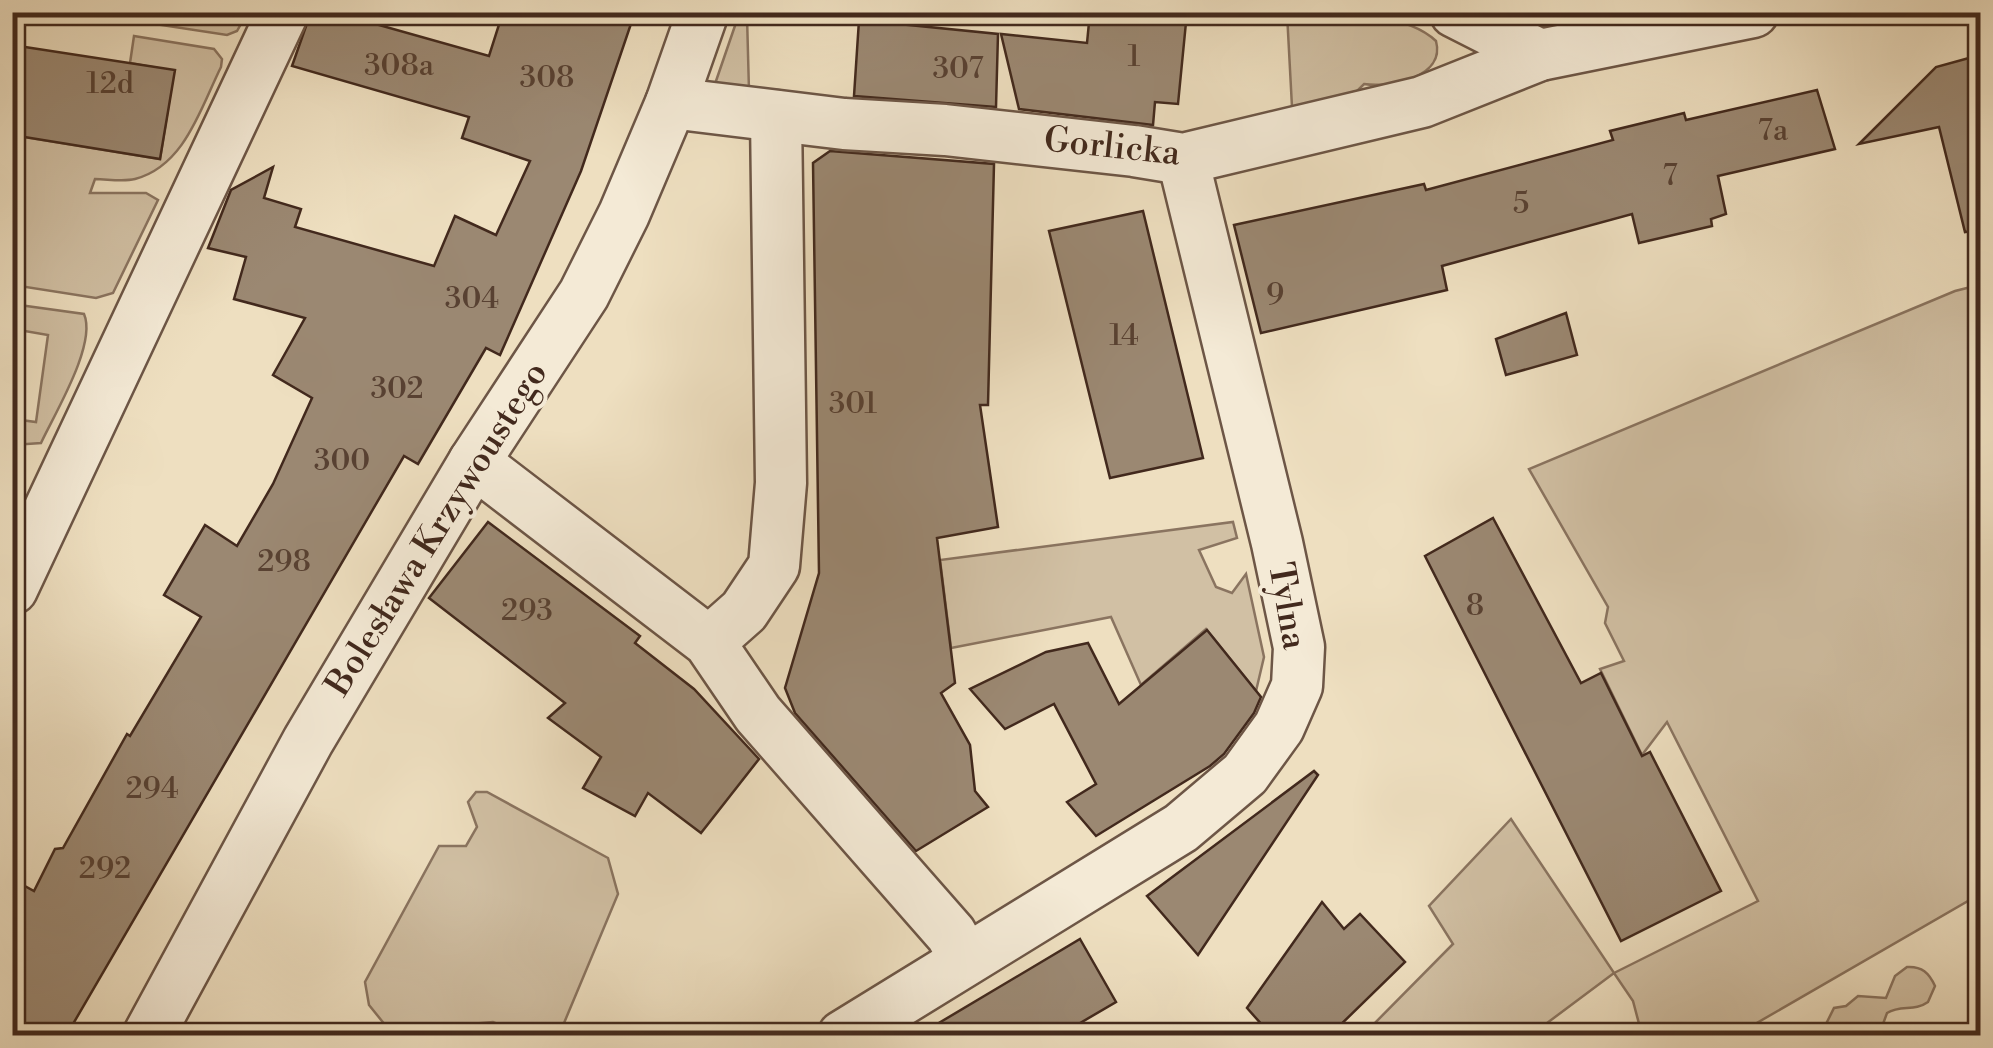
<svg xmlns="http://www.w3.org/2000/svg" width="1993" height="1048" viewBox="0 0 1993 1048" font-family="'Libre Bodoni',serif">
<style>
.green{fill:#d1c0a4;stroke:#8a7460;stroke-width:2.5}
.building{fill:#9b8872;stroke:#42291d;stroke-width:2.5}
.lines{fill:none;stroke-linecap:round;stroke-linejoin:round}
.street-casing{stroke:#6d5646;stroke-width:55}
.street{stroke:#f4ead6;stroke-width:50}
.labels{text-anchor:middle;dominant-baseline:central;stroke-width:8;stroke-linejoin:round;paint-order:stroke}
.number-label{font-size:30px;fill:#584132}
.street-label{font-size:35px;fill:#42291d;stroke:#f4ead6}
</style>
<rect width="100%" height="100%" fill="#eedfc0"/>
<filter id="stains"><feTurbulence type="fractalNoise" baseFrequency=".002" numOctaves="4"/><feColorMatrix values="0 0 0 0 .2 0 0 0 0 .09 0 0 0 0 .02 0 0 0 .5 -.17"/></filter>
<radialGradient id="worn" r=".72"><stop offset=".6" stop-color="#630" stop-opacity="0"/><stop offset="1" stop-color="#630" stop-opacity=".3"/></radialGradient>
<g class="green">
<polygon points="172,12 247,12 247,13 237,31 227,35 135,21 136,13"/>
<path d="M1287 13C1329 13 1404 10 1436 41 1446 78 1389 88 1364 84L1354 94 1292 107Z"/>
<polygon points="747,16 749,91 718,85 716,81 738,17"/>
<path d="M134 36 214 49 222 59 221 67C201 107 185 166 135 179 123 182 107 179 95 179L90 193H146L158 200 113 293 96 298 13 285 12 135 160 159 174 71 130 63Z"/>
<polygon points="1975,286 1980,296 1980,894 1736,1035 1642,1035 1633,1001 1614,973 1531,1035 1363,1035 1453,944 1429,906 1511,819 1614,973 1758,901 1667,722 1642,755 1600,669 1624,661 1605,623 1608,607 1529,469 1955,291"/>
<path d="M12 304 84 314C97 344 55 413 41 443L13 445V419L36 422 48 335 13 329Z"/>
<polygon points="1233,522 1237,538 1199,550 1216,587 1232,593 1246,574 1264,657 1256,691 1206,629 1141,685 1111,617 951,648 940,560"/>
<polygon points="476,792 487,792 608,858 618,894 559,1035 524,1035 493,1022 390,1031 369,1005 365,982 439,846 466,846 477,827 468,802"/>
<path d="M1907 967C1922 966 1929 973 1935 986L1928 1002C1914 1012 1901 1004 1887 1013L1879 1035H1826L1825 1026 1834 1008 1846 1006 1858 996 1886 998 1895 976Z"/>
</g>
<g class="building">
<polygon points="311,12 333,12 489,56 503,12 635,12 581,171 500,355 486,348 418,464 404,456 66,1036 12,1036 12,879 34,891 55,849 63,848 127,734 130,736 201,617 164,595 205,525 237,546 273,484 312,398 273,375 305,318 234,299 246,257 208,248 231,190 273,167 264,198 301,209 295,227 434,266 455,216 496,235 530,161 462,138 469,117 292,66"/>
<polygon points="1090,12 1187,12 1178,104 1155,102 1153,125 1019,109 1001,34 1087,43"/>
<polygon points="859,20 998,34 996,107 854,96"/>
<polygon points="12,45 175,70 160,159 12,135"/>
<polygon points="1980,55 1980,230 1965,232 1939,127 1859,144 1936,67"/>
<polygon points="1817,90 1835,149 1718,176 1726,214 1711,219 1712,226 1639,243 1632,214 1442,266 1447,290 1261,333 1234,225 1424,184 1426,190 1613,140 1610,131 1684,113 1686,120"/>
<polygon points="830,151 994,164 988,405 980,405 998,527 937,538 955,683 941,693 970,745 975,791 988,807 916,851 795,713 785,688 819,573 813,163"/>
<polygon points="1143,211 1203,458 1110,478 1049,231"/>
<polygon points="1566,313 1577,355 1506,375 1496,339"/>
<polygon points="1493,518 1581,683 1601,673 1642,756 1650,752 1721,891 1621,941 1425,556"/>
<polygon points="488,522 640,636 635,643 694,689 759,759 701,833 648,793 635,816 583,788 601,757 548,718 565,703 429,598"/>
<polygon points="1207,630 1261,697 1254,713 1224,754 1210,766 1096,836 1067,802 1096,784 1054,704 1005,729 970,689 1046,652 1088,643 1119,704"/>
<polygon points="1314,771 1318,775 1198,955 1147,896"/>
<polygon points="1322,902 1344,929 1360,914 1405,962 1329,1036 1272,1036 1247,1008"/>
<polygon points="1080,939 1116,1002 1058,1036 917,1036"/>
</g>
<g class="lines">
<defs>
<g id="street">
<polyline points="1455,12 1540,55"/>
<polyline points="671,103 844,124 945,130 1134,151 1183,159 1422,102 1540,55 1753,12"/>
<polyline points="474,462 709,642 758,714 951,934 965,959"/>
<polyline points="12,589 283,12"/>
<polyline points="709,642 744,611 774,566 781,483 776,116"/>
<polyline points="148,1036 308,741 474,462 584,294 624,214 671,103 703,12"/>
<polyline points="843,1036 1181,828 1245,774 1279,727 1297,686 1299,647 1277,543 1183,159"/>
</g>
</defs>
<use href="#street" class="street-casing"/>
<use href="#street" class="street"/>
</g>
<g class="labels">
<g class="number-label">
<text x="1134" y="57">1</text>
<text x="399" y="66">308a</text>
<text x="958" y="69">307</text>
<text x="547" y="78">308</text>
<text x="110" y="84">12d</text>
<text x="1773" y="131">7a</text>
<text x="1670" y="176">7</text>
<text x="1521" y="204">5</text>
<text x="1275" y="295">9</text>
<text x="472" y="299">304</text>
<text x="1124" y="336">14</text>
<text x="397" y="389">302</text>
<text x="853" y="404">301</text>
<text x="342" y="461">300</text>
<text x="284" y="562">298</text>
<text x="1475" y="606">8</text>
<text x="527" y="611">293</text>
<text x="152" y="789">294</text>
<text x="105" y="869">292</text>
</g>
<g class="street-label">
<text transform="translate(1112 147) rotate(6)">Gorlicka</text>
<text transform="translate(437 529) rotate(-58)">Bolesława Krzywoustego</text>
<text transform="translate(1287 606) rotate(80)">Tylna</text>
</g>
</g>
<rect width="1993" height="1048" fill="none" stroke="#eedfc0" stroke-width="50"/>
<rect x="15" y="15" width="1963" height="1018" fill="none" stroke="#42291d" stroke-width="5"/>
<rect x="25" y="25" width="1943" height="998" fill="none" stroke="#42291d" stroke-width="2.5"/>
<rect width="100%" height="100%" filter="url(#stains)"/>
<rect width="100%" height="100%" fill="url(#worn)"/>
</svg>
